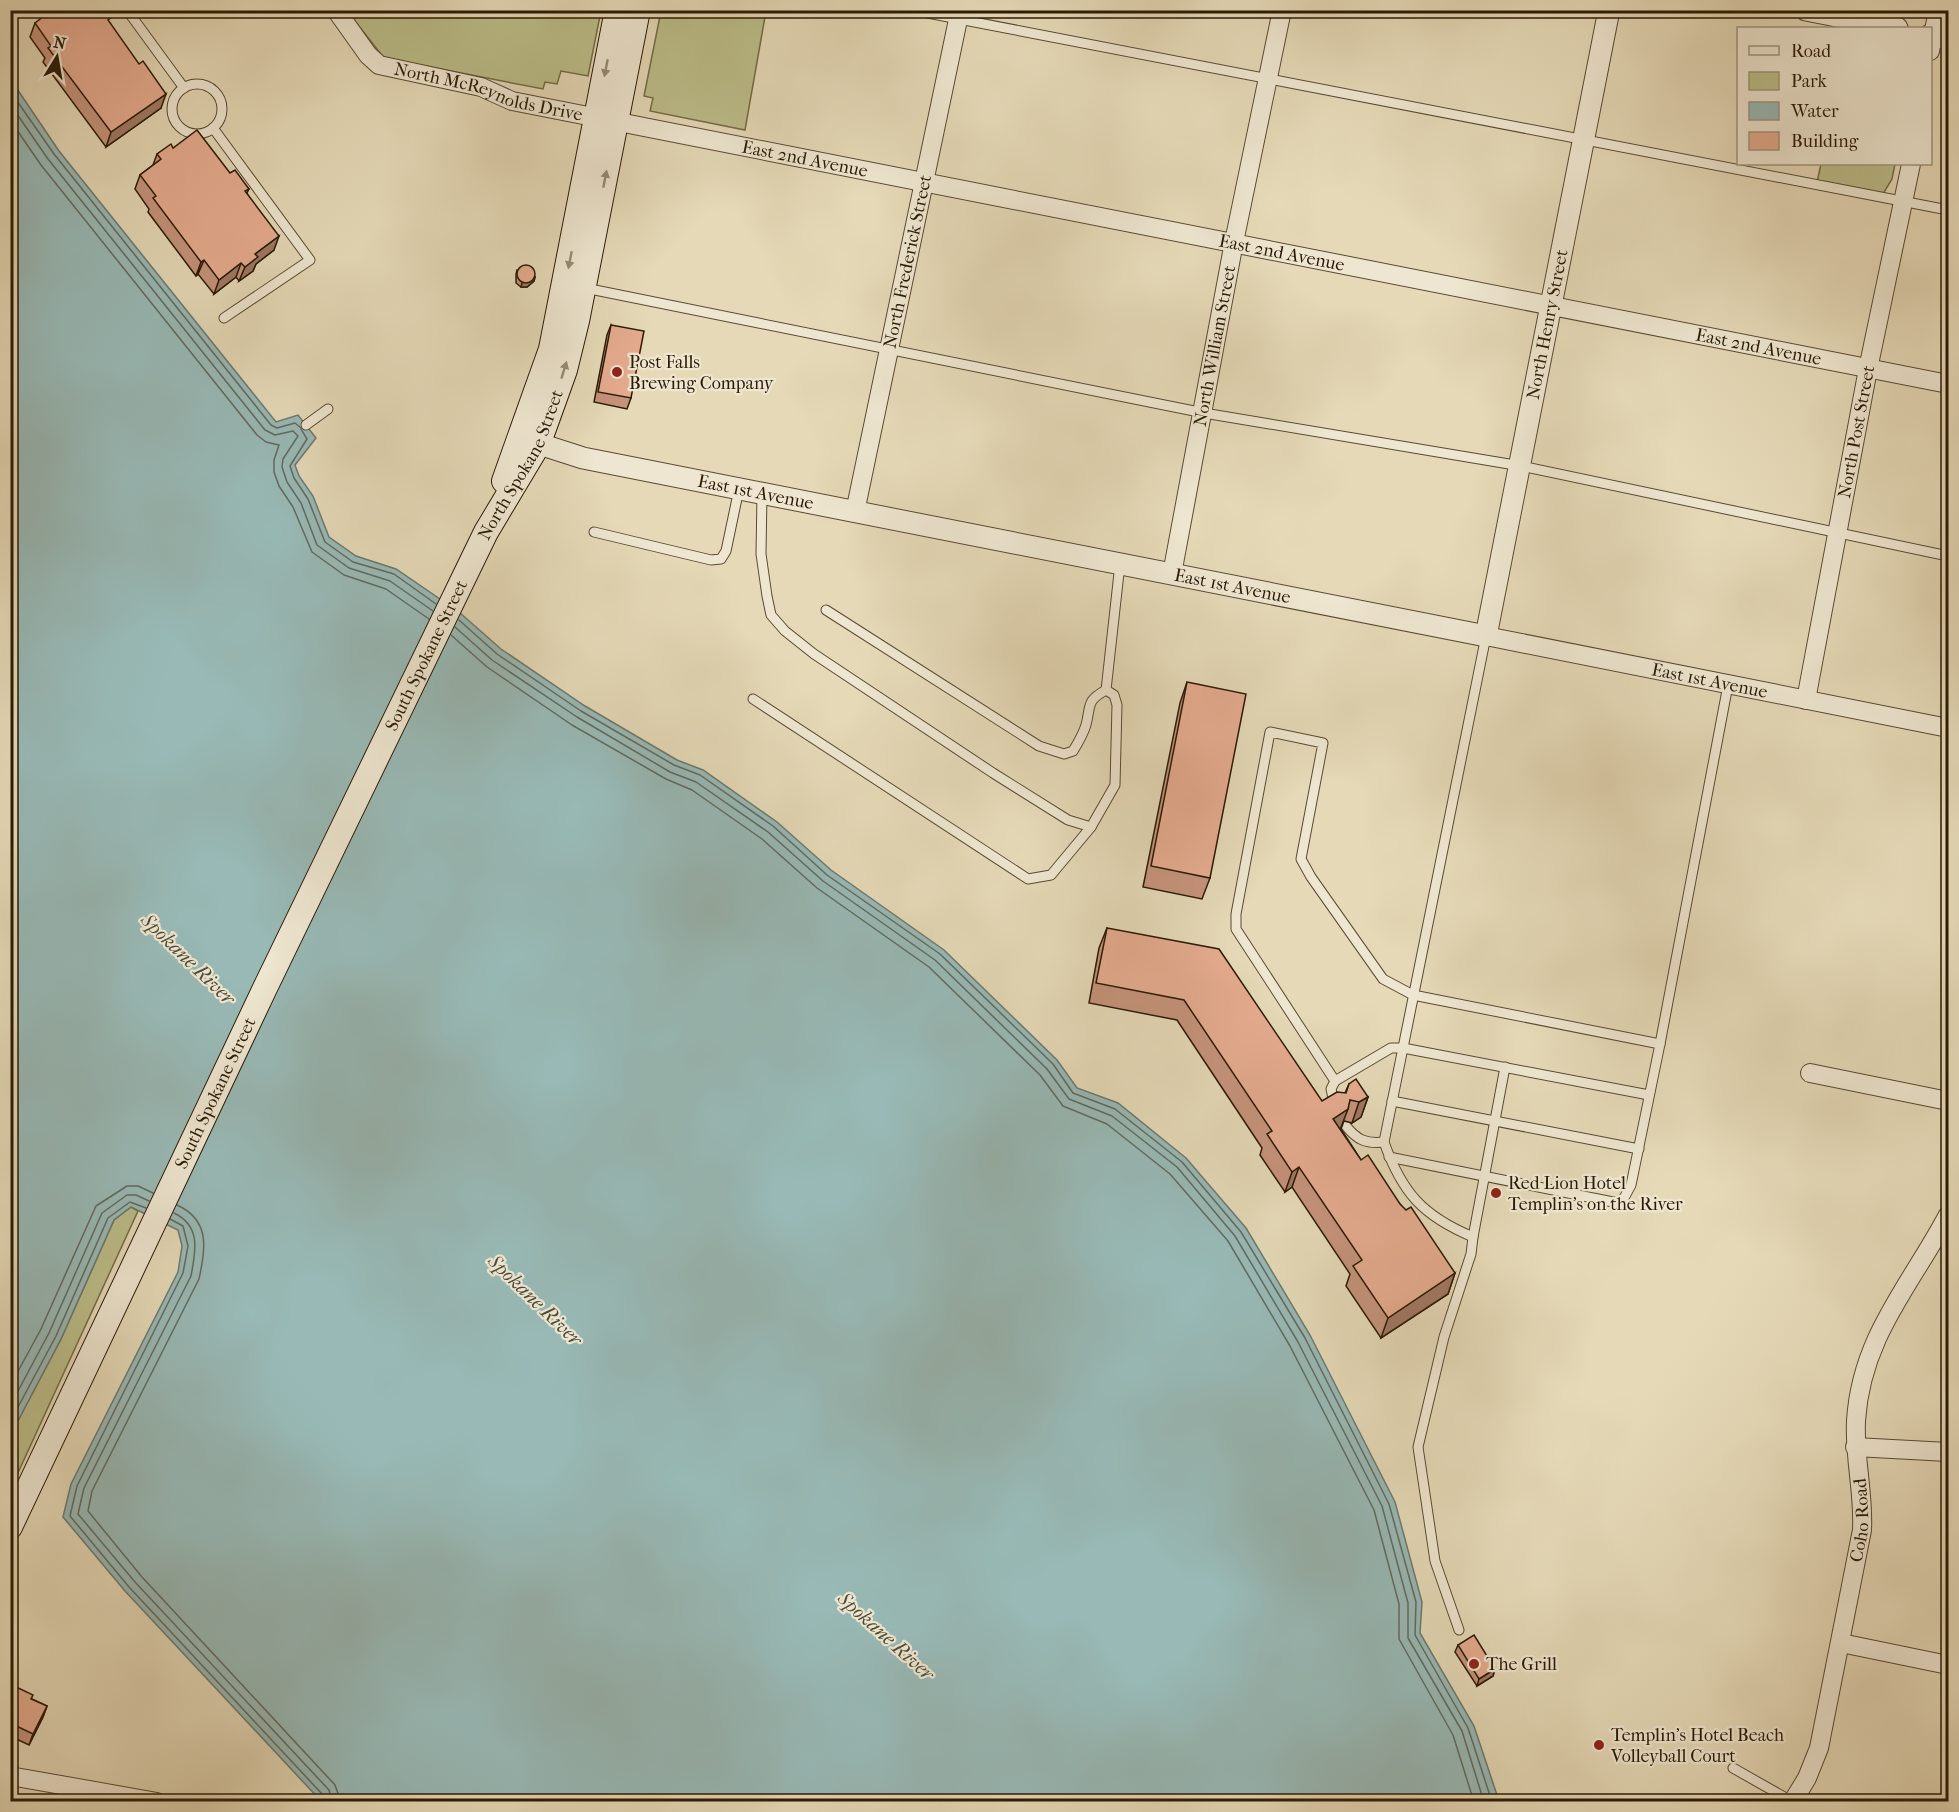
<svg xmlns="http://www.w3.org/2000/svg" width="1959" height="1812" viewBox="0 0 1959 1812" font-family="'IM FELL French Canon',serif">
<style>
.green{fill:#bbbd89;stroke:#726c47;stroke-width:1.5}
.water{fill:#98b9b6;stroke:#6c796f;stroke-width:1.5}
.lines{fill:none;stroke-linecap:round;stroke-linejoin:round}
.shore{stroke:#616a5e;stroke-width:1.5}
.service-casing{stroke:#594a32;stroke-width:11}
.minor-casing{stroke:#594a32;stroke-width:20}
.tertiary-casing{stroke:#594a32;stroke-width:23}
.secondary-casing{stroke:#2a1a05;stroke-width:26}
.service{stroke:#eee6d0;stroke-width:9}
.minor{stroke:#eee6d0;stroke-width:18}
.tertiary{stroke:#eee6d0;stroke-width:21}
.secondary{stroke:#eee6d0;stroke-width:24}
.wall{fill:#c5937b;stroke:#2a1a05;stroke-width:1.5}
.shaded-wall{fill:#a07864;stroke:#2a1a05;stroke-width:1.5}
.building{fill:#e5ab8f;stroke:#2a1a05;stroke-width:1.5}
.oneway{fill:#968a75}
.poi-dot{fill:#8f2418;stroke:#eee6d0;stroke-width:2}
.labels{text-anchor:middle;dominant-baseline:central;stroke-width:4.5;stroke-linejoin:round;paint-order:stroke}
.street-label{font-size:18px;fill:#2a1a05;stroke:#eee6d0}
.poi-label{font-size:18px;fill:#2a1a05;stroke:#eee6d0;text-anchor:start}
.water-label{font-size:20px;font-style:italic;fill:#4b4a3a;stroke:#eee6d0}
</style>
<rect width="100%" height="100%" fill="#e5d9b7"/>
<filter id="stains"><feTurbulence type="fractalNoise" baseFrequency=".00333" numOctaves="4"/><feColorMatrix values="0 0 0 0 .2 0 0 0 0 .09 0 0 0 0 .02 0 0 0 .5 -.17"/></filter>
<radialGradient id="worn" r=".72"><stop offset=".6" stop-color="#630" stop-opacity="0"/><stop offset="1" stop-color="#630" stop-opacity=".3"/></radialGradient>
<g class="green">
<polygon points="347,11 601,11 588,76 561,71 557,84 545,82 543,89 384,58"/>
<polygon points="661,11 766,11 745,130 650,111 653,98 644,96"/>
<polygon points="1821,164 1895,164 1892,179 1883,194 1817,182"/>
<polygon points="131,1207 138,1211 11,1488 11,1434 61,1339 114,1220"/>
</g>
<polygon class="water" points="11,80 59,151 276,422 298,415 316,438 295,465 299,476 313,496 329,537 356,556 396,569 459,612 501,649 585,706 677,760 703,770 777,822 831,870 944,950 1057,1060 1077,1088 1118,1103 1186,1158 1246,1228 1310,1335 1395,1502 1422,1602 1420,1633 1474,1726 1499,1801 321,1801 125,1591 63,1517 71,1484 178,1272 182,1246 178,1230 131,1207 114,1220 61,1339 11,1434"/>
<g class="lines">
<g class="shore">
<polyline points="10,91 54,154 271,425 277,428 295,423 301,428"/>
<polyline points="10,104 48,159 265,430 275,435 293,431 298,436 283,459 282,467 287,482 301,503 317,545 349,568 390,581 433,611"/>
<polyline points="10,120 41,165 257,435 266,442 279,445 274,460 274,472 279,486 293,507 312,552 344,575 386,589 429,619"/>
<polyline points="301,429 307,439 290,466 294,478 308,499 325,542 353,562 394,574 436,604"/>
<polyline points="459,620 497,654 581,711 674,765 700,775 773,826 827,875 940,954 1053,1064 1073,1093 1115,1109 1182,1162 1241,1232 1305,1338 1389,1504 1416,1602 1415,1635 1468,1728 1492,1802"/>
<polyline points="455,627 492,660 577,717 670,772 696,782 768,832 823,881 935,960 1047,1069 1069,1099 1112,1116 1177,1167 1235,1236 1298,1342 1382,1506 1408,1603 1408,1638 1462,1731 1484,1802"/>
<polyline points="451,635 487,667 572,725 666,779 692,790 762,839 817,888 929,967 1040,1075 1063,1106 1107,1124 1170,1174 1228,1241 1290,1346 1374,1510 1399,1604 1399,1639 1453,1735 1474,1802"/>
<path d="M177 1205C210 1220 206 1248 199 1279L92 1491 88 1511 142 1577 335 1785 341 1802"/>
<path d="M174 1213C201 1226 196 1250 191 1276L84 1488 78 1514 135 1582 329 1790 332 1802"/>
<polyline points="170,1219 183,1226 188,1246 183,1273 77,1486 70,1516 129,1587 323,1795 324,1802"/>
<polyline points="10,1386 41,1329 96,1206 127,1186 138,1186 153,1193"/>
<polyline points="10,1406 49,1333 102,1213 127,1195 136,1195 149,1201"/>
<polyline points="10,1422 56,1336 108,1218 130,1202 146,1208"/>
</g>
<defs>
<g id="service">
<polyline points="127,10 184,88"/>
<polyline points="912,10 1948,210"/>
<circle cx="197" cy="109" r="25"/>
<polyline points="213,128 310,260 224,318"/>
<polyline points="585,288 1204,413 1521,466 1948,556"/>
<polyline points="306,425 328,409"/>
<polyline points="762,494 761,554 767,596 771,615 785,631 814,654 993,773 1068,820 1091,827 1115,785 1117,705 1114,695 1106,690 1120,564"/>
<polyline points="594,532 711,560 721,559 726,551 739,489"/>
<path d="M826 610 1039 746 1064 754 1073 751C1078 743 1083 734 1086 725 1091 705 1086 701 1106 690"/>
<polyline points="753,699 1028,879 1051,875 1091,827"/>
<polyline points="1660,1044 1728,685"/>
<polyline points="1392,1101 1639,1149"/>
<polyline points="1335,1107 1331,1089 1335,1081"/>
<path d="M1346 1126C1357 1140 1366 1144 1384 1142"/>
<polyline points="1389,1157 1618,1203 1624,1198 1631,1185 1660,1044 1413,995 1383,979 1311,877 1301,859 1323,743 1270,732 1236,914 1236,929 1335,1081 1391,1048 1403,1048 1649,1095"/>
<polyline points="1473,1237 1505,1067"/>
<path d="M1459 1630 1435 1561 1418 1447 1444 1337 1471 1254 1473 1237C1423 1216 1402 1193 1384 1142L1486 636"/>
<polyline points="1733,1768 1793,1802"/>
</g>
<g id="minor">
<path id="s1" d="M336 10 368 55 379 65 481 87 512 101 1948 384"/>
<polyline points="1930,51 1938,10"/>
<path id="s2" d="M855 512 960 10"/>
<path id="s3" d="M1172 574 1234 242 1282 10"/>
<path id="s4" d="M1486 636 1948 728"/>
<path id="s5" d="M1806 700 1868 369 1911 164"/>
<polyline points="1810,1073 1948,1101"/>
<polyline points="1855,1447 1948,1452"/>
<polyline points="1841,1643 1948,1665"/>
<polyline points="10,1776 157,1802"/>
<path id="s6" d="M1793 1801 1807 1778 1819 1748 1862 1530C1864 1493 1854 1457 1856 1421 1861 1337 1911 1285 1948 1215"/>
</g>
<g id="tertiary">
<polyline points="1806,10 1897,28"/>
<polyline points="1930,35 1948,39"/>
<path id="s7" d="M524 439 583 458 1486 636 1609 10"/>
</g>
<g id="secondary">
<polyline points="504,481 551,349 617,10"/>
<path id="s8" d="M10 1527 265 988 486 532 538 445 565 370 577 321 638 10"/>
</g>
</defs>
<use href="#service" class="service-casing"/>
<use href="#minor" class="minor-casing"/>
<use href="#tertiary" class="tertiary-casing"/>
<use href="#secondary" class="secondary-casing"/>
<use href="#service" class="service"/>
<use href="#minor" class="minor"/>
<use href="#tertiary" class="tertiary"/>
<use href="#secondary" class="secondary"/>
</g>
<g class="wall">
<polygon points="35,23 110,23 161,108 106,147 43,62 45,58 30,37"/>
<polygon points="173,148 230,173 249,189 247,193 274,250 256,264 253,271 239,281 236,277 214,294 198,274 196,276 148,212 149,209 135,189 140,175 153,165 157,154"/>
<polygon points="517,270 535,277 534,281 527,287 521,287 516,283 516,274"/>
<polygon points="611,325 631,398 627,409 594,402 607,335"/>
<polygon points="1187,682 1210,878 1202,899 1143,887 1180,703"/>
<polygon points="1107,928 1322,1101 1345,1093 1349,1084 1368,1097 1361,1117 1352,1123 1344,1121 1341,1129 1361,1160 1400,1204 1455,1273 1448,1294 1381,1338 1346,1286 1350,1274 1292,1187 1285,1192 1260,1155 1262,1148 1177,1020 1089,1003 1099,948"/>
<polygon points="1458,1645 1495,1669 1493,1676 1477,1686 1455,1652"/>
<polygon points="10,1684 32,1699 47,1706 43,1717 29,1745 10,1736"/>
</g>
<g class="shaded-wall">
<polygon points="166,94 161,108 106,147 111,132"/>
<polygon points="279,236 274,250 256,264 253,271 239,281 245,267 255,254"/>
<polygon points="204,260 198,274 196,276 201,262"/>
<polygon points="241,263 236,277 214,294 219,280"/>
<polygon points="535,277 534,281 527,287 521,287 522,283"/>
<polygon points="1368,1097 1361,1117 1352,1123 1359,1102"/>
<polygon points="1348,1109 1340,1130 1333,1119"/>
<polygon points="1299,1167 1292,1187 1285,1192 1292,1172"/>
<polygon points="1455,1273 1448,1294 1381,1338 1388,1318"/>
<polygon points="1495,1669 1493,1676 1477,1686 1479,1679"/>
<polygon points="47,1706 43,1717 29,1745 33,1734"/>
</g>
<g class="building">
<polygon points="52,10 107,10 112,17 108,20 139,64 143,61 166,94 111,132 48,48 51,46 35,23"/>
<polygon points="197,130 230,173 235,170 249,189 245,191 279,236 255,254 258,257 245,267 241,263 219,280 204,260 201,262 153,198 156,196 140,175 161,159 157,154 171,144 173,148"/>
<circle cx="526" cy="274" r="9"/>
<polygon points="611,325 644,331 631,398 598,392"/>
<polygon points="1187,682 1246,694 1210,878 1151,866"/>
<polygon points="1107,928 1219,949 1322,1101 1337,1092 1346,1093 1349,1084 1356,1079 1368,1097 1359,1102 1350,1100 1348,1109 1333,1119 1361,1160 1368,1155 1400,1204 1406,1210 1411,1207 1455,1273 1388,1318 1353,1266 1362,1260 1299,1167 1292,1172 1267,1134 1272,1131 1184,1000 1096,983"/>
<polygon points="1474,1635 1495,1669 1479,1679 1458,1645"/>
<polygon points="10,1684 33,1695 31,1699 47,1706 33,1734 10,1723"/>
</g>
<defs><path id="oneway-solid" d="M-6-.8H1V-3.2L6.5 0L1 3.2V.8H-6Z" transform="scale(1.5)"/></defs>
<g class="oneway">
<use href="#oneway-solid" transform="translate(606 68) rotate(101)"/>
<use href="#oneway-solid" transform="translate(605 179) rotate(-79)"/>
<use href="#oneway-solid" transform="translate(570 260) rotate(101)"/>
<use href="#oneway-solid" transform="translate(564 370) rotate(-73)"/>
</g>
<g class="poi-dot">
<circle cx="617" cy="372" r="6"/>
<circle cx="1496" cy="1193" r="6"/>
<circle cx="1474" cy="1664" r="6"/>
<circle cx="1599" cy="1745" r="6"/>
</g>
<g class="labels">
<g class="street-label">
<text stroke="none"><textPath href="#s1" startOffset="183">North McReynolds Drive</textPath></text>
<text stroke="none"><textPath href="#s1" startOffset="507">East 2nd Avenue</textPath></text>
<text stroke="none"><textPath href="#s1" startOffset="993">East 2nd Avenue</textPath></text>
<text stroke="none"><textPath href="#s2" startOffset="256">North Frederick Street</textPath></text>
<text stroke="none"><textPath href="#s7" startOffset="1300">North Henry Street</textPath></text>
<text stroke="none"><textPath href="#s3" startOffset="232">North William Street</textPath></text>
<text stroke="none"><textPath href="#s1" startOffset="1479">East 2nd Avenue</textPath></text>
<text stroke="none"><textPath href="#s5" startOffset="273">North Post Street</textPath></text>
<text stroke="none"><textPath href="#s8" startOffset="1179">North Spokane Street</textPath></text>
<text stroke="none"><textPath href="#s7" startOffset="238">East 1st Avenue</textPath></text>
<text stroke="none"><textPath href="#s7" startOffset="724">East 1st Avenue</textPath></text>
<text stroke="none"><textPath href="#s8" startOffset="966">South Spokane Street</textPath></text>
<text stroke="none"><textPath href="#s4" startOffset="228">East 1st Avenue</textPath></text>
<text stroke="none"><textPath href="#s8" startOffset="480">South Spokane Street</textPath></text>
<text stroke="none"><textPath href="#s6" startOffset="291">Coho Road</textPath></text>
</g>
<g class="poi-label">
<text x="629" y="362">Post Falls<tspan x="629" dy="21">Brewing Company</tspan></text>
<text x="1508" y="1183">Red Lion Hotel<tspan x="1508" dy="21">Templin's on the River</tspan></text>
<text x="1486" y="1664">The Grill</text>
<text x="1611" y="1735">Templin's Hotel Beach<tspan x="1611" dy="21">Volleyball Court</tspan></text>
</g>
<g class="water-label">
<text transform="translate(188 959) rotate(44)">Spokane River</text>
<text transform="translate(535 1300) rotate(44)">Spokane River</text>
<text transform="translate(886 1636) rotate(42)">Spokane River</text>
</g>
</g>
<rect width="1959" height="1812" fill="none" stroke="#e5d9b7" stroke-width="36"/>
<rect x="12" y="12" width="1935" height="1788" fill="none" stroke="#2a1a05" stroke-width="3"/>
<rect x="18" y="18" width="1923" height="1776" fill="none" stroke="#2a1a05" stroke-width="1.5"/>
<rect x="1737" y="27" width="195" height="138" fill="#eee6d0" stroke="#a0947f" stroke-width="1.5"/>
<rect x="1749" y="46" width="30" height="9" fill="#eee6d0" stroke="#a0947f" stroke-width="1.5"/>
<text x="1791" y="57" font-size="18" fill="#2a1a05">Road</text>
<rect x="1749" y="72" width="30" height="18" fill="#bbbd89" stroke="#a0947f" stroke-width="1.5"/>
<text x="1791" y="87" font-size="18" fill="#2a1a05">Park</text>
<rect x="1749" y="102" width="30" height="18" fill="#98b9b6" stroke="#a0947f" stroke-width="1.5"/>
<text x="1791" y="117" font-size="18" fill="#2a1a05">Water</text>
<rect x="1749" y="132" width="30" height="18" fill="#e5ab8f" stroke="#a0947f" stroke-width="1.5"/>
<text x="1791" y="147" font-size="18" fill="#2a1a05">Building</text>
<g transform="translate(57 57) rotate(11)" stroke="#eee6d0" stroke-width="4.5" paint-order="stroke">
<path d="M0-4.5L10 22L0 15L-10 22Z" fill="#2a1a05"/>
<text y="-9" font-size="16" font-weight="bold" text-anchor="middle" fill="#2a1a05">N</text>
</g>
<rect width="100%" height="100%" filter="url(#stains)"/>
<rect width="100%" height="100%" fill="url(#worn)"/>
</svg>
